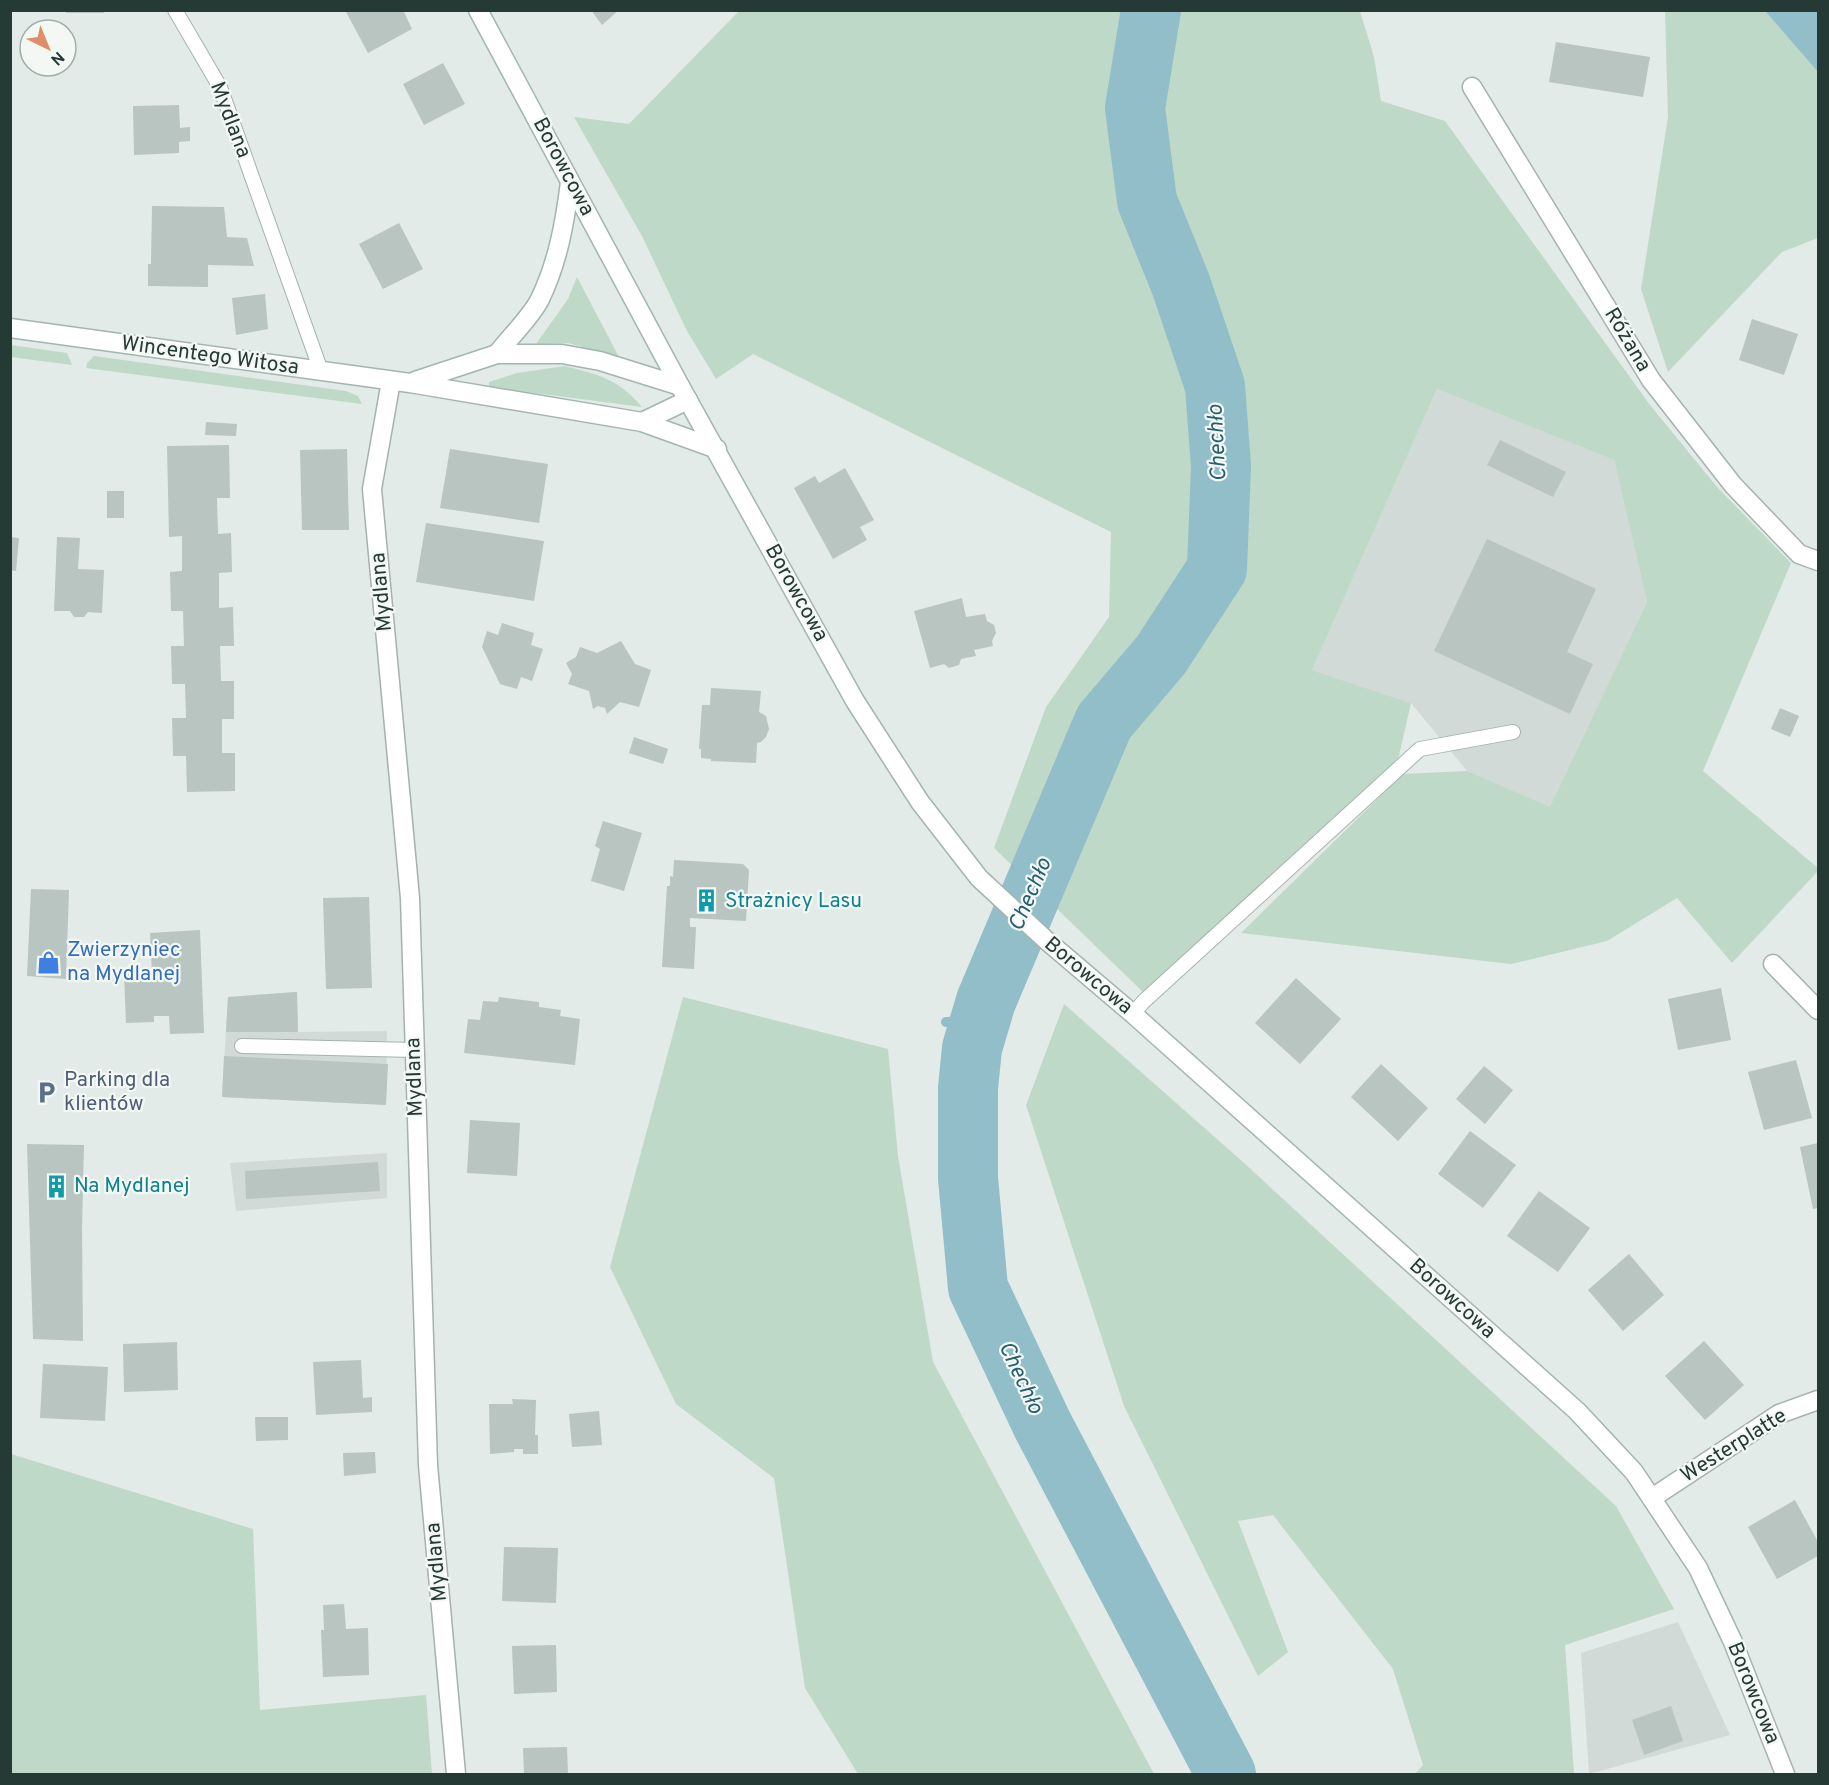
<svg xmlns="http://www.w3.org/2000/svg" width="1829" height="1785" viewBox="0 0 1829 1785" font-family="Overpass,sans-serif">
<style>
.built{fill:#d1dad6}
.green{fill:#bed9c7}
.water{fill:#91bec9}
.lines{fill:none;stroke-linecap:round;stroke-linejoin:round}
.stream{stroke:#91bec9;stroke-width:10}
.river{stroke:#91bec9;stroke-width:60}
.building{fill:#b8c5c0}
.lane-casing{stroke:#a6b2ae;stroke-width:16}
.street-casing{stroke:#a6b2ae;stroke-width:21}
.secondary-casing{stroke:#a3b5af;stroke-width:21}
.lane{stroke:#fff;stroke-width:14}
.street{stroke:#fff;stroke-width:18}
.secondary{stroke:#fff;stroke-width:18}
.labels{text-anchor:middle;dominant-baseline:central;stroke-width:4.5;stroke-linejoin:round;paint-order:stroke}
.street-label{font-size:21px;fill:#253a35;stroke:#f3f8f5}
.culture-label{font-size:21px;fill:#0d838f;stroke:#f3f8f5;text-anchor:start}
.shop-label{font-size:21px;fill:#366cbe;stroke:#f3f8f5;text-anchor:start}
.service-label{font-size:21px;fill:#4e5e75;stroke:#f3f8f5;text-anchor:start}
.water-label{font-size:22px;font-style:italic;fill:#265e6e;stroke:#f3f8f5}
</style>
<rect width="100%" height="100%" fill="#e2ebe7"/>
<g class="built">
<polygon points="1437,389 1614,460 1647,602 1550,808 1467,771 1411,703 1312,670"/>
<polygon points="297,992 298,1032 387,1031 386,1105 222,1097 228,997"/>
<polygon points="387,1153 387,1198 236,1211 230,1163"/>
<polygon points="1678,1622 1730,1735 1589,1774 1581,1653"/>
</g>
<g class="green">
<polygon points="739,11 1360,11 1374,57 1381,101 1445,121 1650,405 1717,487 1791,563 1703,771 1818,868 1818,871 1732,963 1677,898 1607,941 1511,964 1241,933 1403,774 1467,771 1550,807 1647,602 1614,460 1437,389 1312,670 1411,703 1398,760 1143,992 994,848 1046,707 1109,617 1111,532 753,354 716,379 687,331 642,236 574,117 629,124"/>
<polygon points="1665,11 1765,11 1818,72 1818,238 1782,252 1668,372 1641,289 1668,117"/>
<polygon points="577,277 619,357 568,343 536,344 568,299"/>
<polygon points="11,345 67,353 72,365 11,357"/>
<polygon points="94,356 346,391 358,396 362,404 86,368 87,363"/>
<path d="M565 366C600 375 618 379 642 407L489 387V382L517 373Z"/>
<polygon points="683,997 888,1049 898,1156 933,1362 1154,1774 858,1774 805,1688 774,1478 676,1404 610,1267"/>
<polygon points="1064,1004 1243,1162 1616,1506 1674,1609 1565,1645 1574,1774 1415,1774 1423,1765 1393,1669 1273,1515 1238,1521 1288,1652 1258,1676 1124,1406 1026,1105"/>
<polygon points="11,1454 253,1529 260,1710 426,1695 432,1774 11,1774"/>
</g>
<polygon class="water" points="1765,11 1818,11 1818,72"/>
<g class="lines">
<polyline class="stream" points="946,1022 980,1021"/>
<polyline class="river" points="1151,10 1135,108 1147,201 1181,285 1215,386 1221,466 1217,569 1161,655 1104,722 986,1001 972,1048 968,1088 968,1178 978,1288 1042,1424 1226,1774"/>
</g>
<g class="building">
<rect x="66" y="10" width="38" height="3"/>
<polygon points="345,10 403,10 412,29 368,53"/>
<polygon points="591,10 619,10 602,25"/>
<polygon points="1556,42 1650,57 1643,97 1549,82"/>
<polygon points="443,63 465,104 424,125 403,84"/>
<polygon points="179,105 180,128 190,127 190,141 179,142 179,153 134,155 133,106"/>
<polygon points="152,206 224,207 227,237 247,238 254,266 208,265 208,287 148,286 148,264 151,264"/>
<polygon points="399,223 423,269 383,289 359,244"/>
<polygon points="265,294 268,329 236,335 232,298"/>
<polygon points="1752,319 1798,334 1784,375 1739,360"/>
<polygon points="206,422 237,424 236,436 205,435"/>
<polygon points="1500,440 1566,472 1553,497 1487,465"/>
<polygon points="229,445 230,498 217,498 218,534 231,533 232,572 219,573 219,608 233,607 234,646 220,646 221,681 234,681 234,719 222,719 222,753 235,753 235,791 187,792 186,756 173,756 172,718 186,718 185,684 172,684 171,646 184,646 183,611 171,611 170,572 182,571 182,536 169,537 167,446"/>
<polygon points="347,449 349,530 302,530 300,450"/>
<polygon points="450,449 548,464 539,523 440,508"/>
<polygon points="845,468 874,520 860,527 867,540 833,559 794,488 815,476 819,483"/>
<rect x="107" y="491" width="17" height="27"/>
<polygon points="426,523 544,541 534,601 416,582"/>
<polygon points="10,537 19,538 16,571 10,570"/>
<polygon points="57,537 80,538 78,569 104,570 102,613 88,612 84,617 74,617 70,611 54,611"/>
<polygon points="1487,539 1596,589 1567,652 1593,664 1570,714 1434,651"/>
<polygon points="962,598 966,617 985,614 987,621 994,625 996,633 992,641 993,646 974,650 976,656 961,659 959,665 949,668 944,664 930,668 914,611"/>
<polygon points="502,623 534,633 531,645 543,649 532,681 521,677 517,689 500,684 482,647 487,631 498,635"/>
<polygon points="621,641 635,664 651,670 639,707 620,702 607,714 605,708 598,706 593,709 589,691 568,684 572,674 566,663 576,657 580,647 597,653"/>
<polygon points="711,688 761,691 759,712 766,716 769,729 766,737 761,742 757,743 756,763 711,761 711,759 701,758 701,749 699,749 702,705 710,705"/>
<polygon points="1780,708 1799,716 1790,737 1771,729"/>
<polygon points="634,737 668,749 663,764 629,753"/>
<polygon points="603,821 642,833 624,891 591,881 600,849 595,846"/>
<polygon points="674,860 743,864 749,870 746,921 690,918 690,927 696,927 694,969 662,967 667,886 670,886 670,876 673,877"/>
<polygon points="31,889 69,890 66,979 27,976"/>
<polygon points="369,897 372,988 326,989 323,898"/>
<polygon points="200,930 204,1033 170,1034 169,1016 154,1016 154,1022 126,1023 124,974 152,973 150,933"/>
<polygon points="1296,978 1341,1019 1300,1064 1255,1023"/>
<polygon points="1721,988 1731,1040 1678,1050 1668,999"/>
<polygon points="297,992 298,1032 226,1032 228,997"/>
<polygon points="499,997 539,1002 539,1007 561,1010 560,1016 580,1019 575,1065 464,1053 468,1019 480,1020 483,1001 498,1002"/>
<polygon points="224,1056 388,1064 386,1105 222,1097"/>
<polygon points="1796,1060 1812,1118 1764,1130 1748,1072"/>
<polygon points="1381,1064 1428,1108 1398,1141 1351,1097"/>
<polygon points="1484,1066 1513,1090 1485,1124 1456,1099"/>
<polygon points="470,1120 520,1123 517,1176 467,1173"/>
<polygon points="1470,1131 1516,1165 1483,1208 1438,1174"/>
<polygon points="1818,1143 1818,1208 1813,1209 1800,1147"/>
<polygon points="27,1144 84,1145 82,1229 83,1341 33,1339"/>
<polygon points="378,1162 380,1191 246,1199 245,1171"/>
<polygon points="1539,1191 1590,1228 1558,1272 1507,1236"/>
<polygon points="1629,1254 1664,1295 1623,1331 1588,1290"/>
<polygon points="1704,1341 1744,1385 1705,1420 1665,1376"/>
<polygon points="177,1342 178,1390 124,1392 123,1344"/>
<polygon points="361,1360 363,1398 372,1397 372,1412 316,1415 313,1362"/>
<polygon points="43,1364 108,1367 105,1421 40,1418"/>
<polygon points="512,1399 536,1400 535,1435 538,1435 538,1454 523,1454 523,1449 514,1449 514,1452 490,1454 489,1404 513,1404"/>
<polygon points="599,1411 602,1445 572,1447 569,1414"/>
<polygon points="255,1417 288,1417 288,1440 256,1441"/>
<polygon points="375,1452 376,1473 344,1476 343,1453"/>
<polygon points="1795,1500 1818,1542 1818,1556 1777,1579 1748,1527"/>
<polygon points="504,1547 558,1548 556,1603 502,1601"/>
<polygon points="344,1604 346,1629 368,1628 369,1675 323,1677 321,1630 324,1630 323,1605"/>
<polygon points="556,1645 557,1692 514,1694 512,1646"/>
<polygon points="1671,1706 1683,1741 1644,1755 1632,1720"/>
<polygon points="567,1747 568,1774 524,1774 523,1748"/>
</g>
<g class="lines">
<defs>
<g id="lane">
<polyline points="175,10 220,87 321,371"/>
<polyline points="1133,1014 1143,1002 1420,749 1513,732"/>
<polyline points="242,1046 415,1050"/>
</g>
<g id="street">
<polyline points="1472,87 1651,380 1733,485 1799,554 1818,561"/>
<polyline points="391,381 372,489 410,898 428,1465 456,1774"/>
<polyline points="1773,964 1818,1010"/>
<polyline points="1652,1498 1779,1414 1818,1400"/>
</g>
<g id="secondary">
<polyline points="478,10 680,386 855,701 920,802 979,878 1046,940 1133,1014 1577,1411 1634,1472 1698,1568 1733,1642 1785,1774"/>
<polyline points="10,328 410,383 642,422 688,400"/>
<path d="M497 354C509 338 532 316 540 299 558 262 565 222 570 182"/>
<polyline points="415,381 497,354 562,354 600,361 680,386"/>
<polyline points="642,422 717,449"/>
</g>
</defs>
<use href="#lane" class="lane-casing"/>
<use href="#street" class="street-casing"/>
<use href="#secondary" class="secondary-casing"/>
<use href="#lane" class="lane"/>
<use href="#street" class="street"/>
<use href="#secondary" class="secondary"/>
</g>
<defs>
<symbol id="building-bare" viewBox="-9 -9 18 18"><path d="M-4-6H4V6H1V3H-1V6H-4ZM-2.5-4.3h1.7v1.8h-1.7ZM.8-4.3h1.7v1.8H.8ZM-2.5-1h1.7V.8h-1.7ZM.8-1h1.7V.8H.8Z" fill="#0f9aa8" stroke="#f3f8f5" stroke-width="2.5" paint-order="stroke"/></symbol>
<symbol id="shop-bare" viewBox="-9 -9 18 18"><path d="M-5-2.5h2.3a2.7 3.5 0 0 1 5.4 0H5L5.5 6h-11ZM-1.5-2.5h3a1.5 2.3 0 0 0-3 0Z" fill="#3f7fe0" stroke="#f3f8f5" stroke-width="2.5" paint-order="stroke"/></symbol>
<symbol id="parking-bare" viewBox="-9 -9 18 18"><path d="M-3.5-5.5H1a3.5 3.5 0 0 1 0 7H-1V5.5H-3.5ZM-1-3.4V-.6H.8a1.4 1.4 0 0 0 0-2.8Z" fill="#5c6f8a" stroke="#f3f8f5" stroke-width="2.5" paint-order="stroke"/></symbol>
</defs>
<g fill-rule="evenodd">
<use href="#building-bare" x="690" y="884" width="33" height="33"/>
<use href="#shop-bare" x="32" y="946" width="33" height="33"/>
<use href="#parking-bare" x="30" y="1076" width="33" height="33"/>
<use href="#building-bare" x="40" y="1170" width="33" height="33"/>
</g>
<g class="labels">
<g class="street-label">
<text transform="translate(230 120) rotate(69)">Mydlana</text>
<text transform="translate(563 167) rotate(62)">Borowcowa</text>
<text transform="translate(1627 340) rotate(59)">Różana</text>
<text transform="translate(210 356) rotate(8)">Wincentego Witosa</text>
<text transform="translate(382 592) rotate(-95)">Mydlana</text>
<text transform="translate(796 593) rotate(61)">Borowcowa</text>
<text transform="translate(1088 976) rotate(40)">Borowcowa</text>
<text transform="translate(415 1077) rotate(-92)">Mydlana</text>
<text transform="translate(1452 1299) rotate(42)">Borowcowa</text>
<text transform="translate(1734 1446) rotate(-32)">Westerplatte</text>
<text transform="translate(437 1562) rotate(-95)">Mydlana</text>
<text transform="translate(1753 1693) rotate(68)">Borowcowa</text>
</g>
<g class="culture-label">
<text x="725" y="901">Strażnicy Lasu</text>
<text x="74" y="1186">Na Mydlanej</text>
</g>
<g class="shop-label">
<text x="67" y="950">Zwierzyniec<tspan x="67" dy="24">na Mydlanej</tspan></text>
</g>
<g class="service-label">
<text x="64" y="1080">Parking dla<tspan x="64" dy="24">klientów</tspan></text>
</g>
<g class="water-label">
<text transform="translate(1218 443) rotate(-93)">Chechło</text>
<text transform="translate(1031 895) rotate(-67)">Chechło</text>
<text transform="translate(1020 1378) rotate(65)">Chechło</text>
</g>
</g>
<rect width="1829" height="1785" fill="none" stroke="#253a35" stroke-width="24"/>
<g transform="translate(48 48) rotate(137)"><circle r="28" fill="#f3f8f5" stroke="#a1aca8" stroke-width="1.5"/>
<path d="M0-4.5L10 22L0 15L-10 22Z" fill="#e18d6a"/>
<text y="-9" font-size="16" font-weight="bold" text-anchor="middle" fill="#253a35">N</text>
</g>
</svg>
